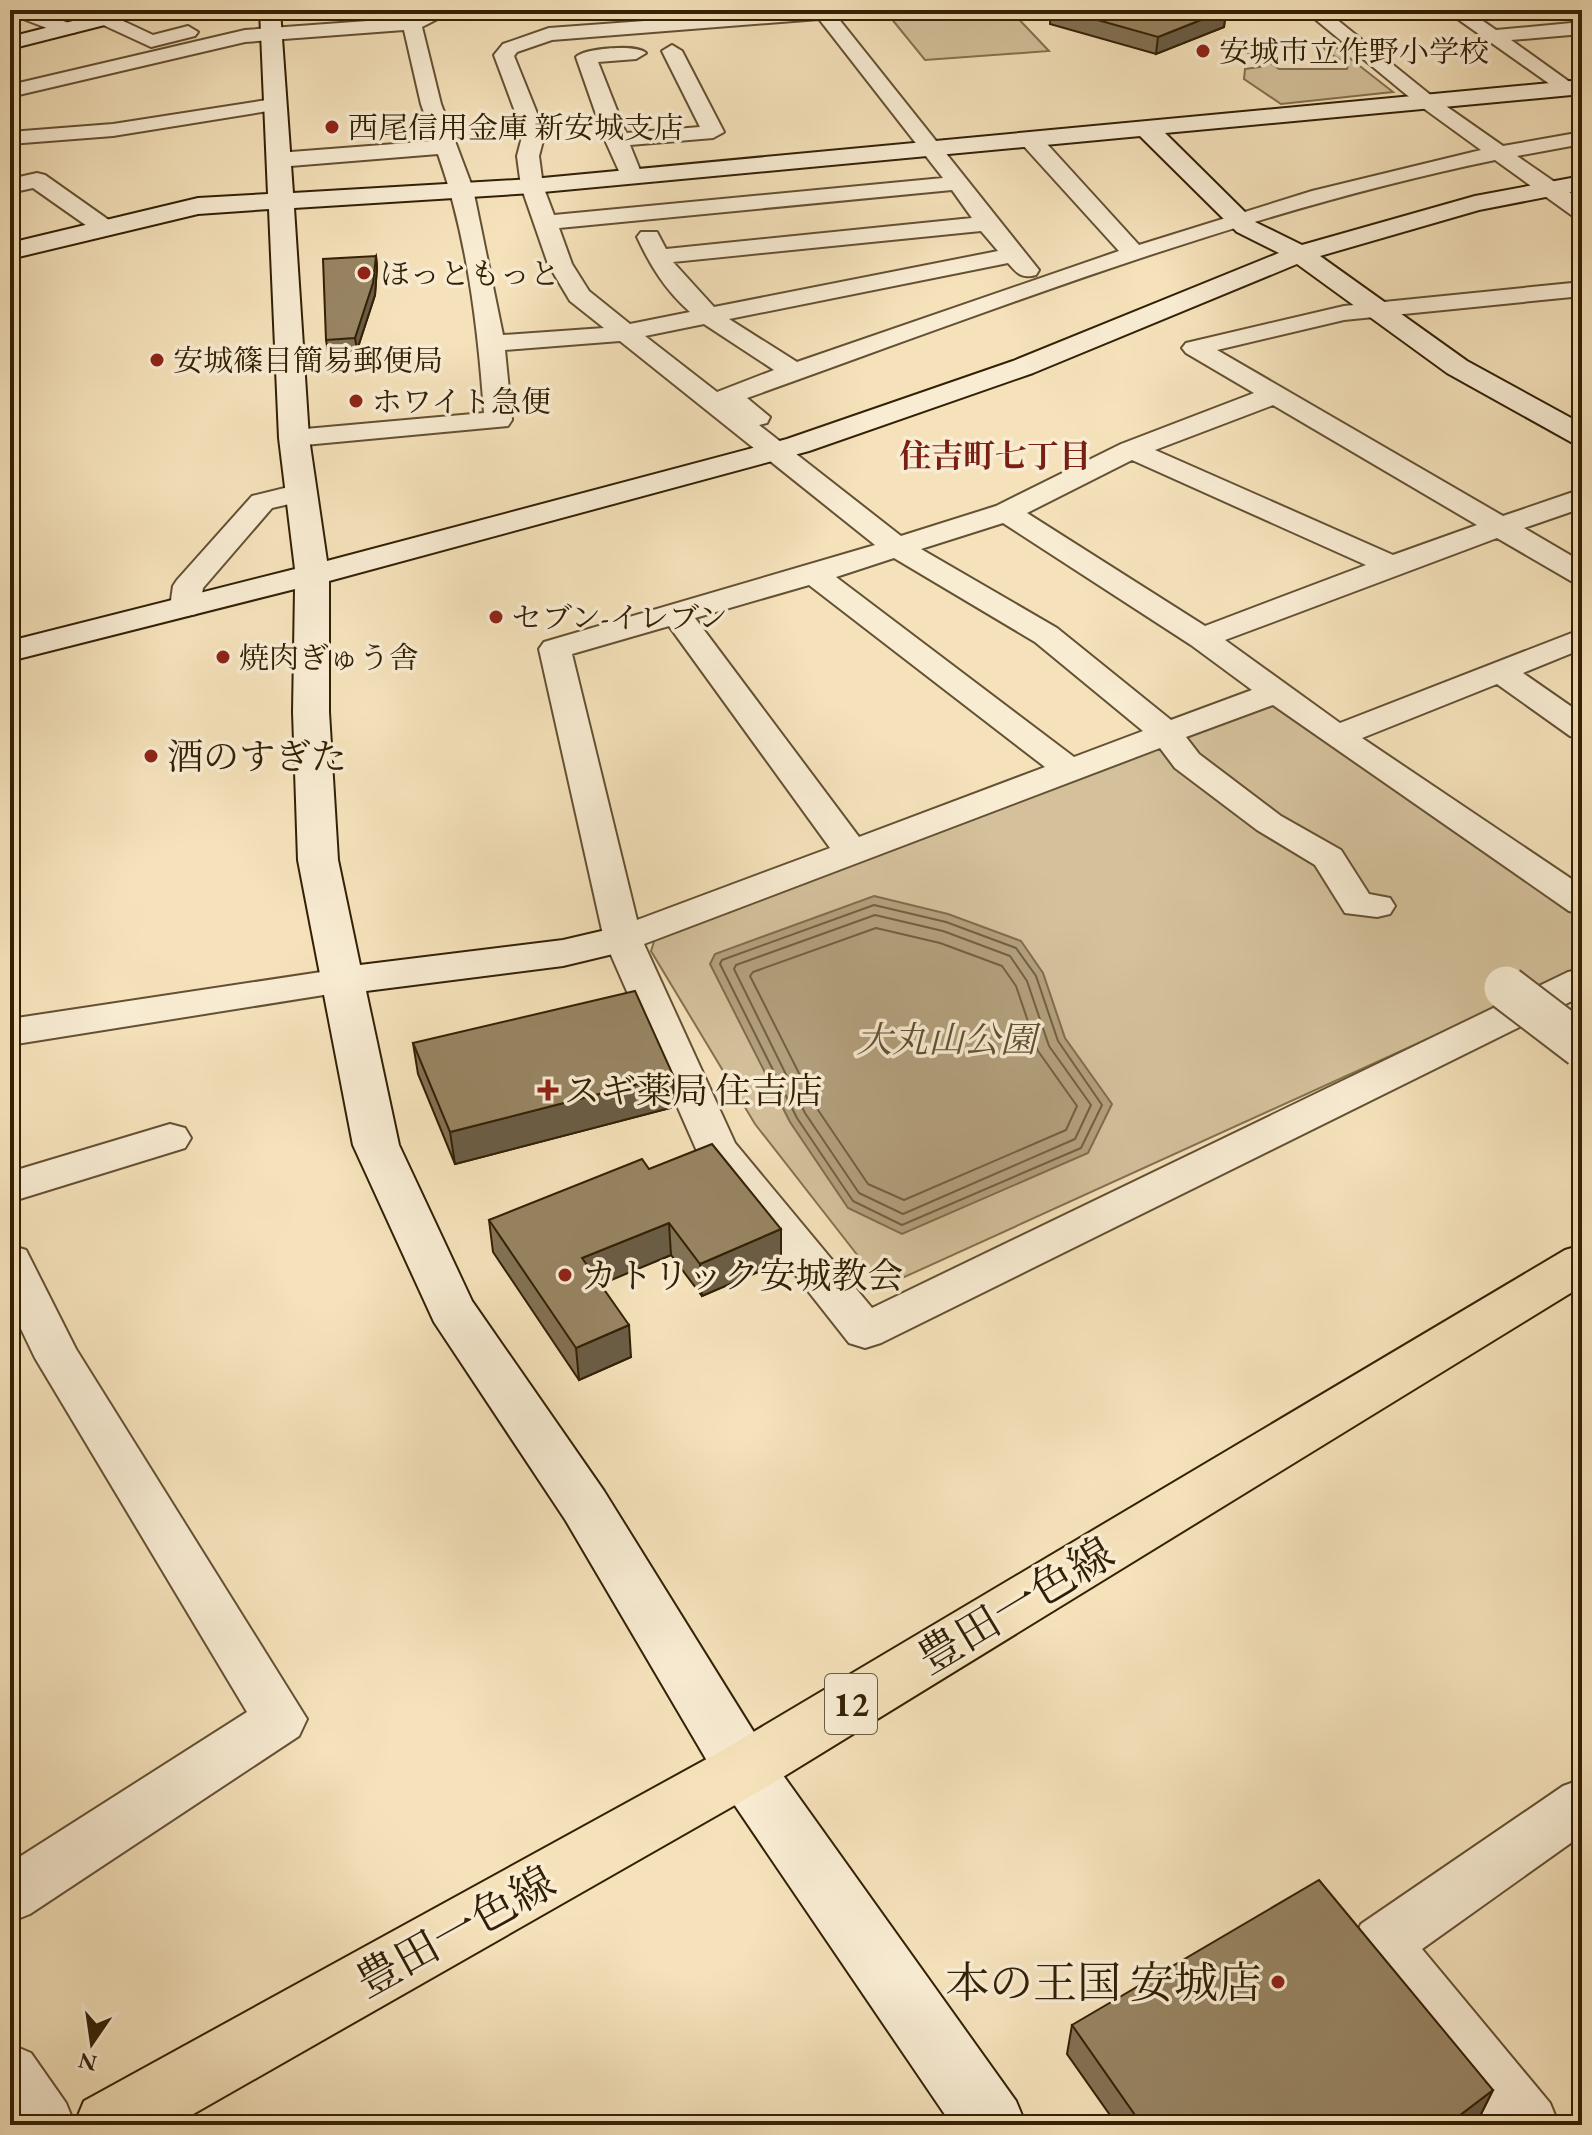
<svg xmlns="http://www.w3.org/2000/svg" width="1592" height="2135" viewBox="0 0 1592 2135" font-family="'EB Garamond','Noto Serif JP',serif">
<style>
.green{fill:#d4c19c;stroke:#847050;stroke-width:2}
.water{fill:#b3a07d;stroke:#806d4d;stroke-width:2}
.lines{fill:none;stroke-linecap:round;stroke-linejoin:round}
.shore{stroke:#736040;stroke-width:2}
.street-casing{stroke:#645032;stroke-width:4}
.secondary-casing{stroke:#332004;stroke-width:4}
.primary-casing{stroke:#332004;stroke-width:4}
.street{fill:#f8ecd3;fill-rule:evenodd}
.secondary{fill:#f8ecd3;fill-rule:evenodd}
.primary{fill:#f5e2bb;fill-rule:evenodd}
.street-bridge-casing{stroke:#645032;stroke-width:47;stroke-linecap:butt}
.street-bridge{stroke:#f8ecd3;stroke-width:43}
.wall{fill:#837255;stroke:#332004;stroke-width:2}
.shaded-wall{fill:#6a5d45;stroke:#332004;stroke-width:2}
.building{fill:#988563;stroke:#332004;stroke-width:2}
.poi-dot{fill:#8f2418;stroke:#f8ecd3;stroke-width:3}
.labels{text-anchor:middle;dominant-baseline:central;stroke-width:7;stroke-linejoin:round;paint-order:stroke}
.far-poi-label{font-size:30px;fill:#332004;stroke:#f8ecd3;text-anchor:start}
.far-neighbourhood-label{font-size:32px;font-weight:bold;fill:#7a1f14;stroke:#f8ecd3}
.shield{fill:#f8ecd3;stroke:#6e5d42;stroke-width:2}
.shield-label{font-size:34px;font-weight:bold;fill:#332004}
.poi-label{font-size:36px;fill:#332004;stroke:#f8ecd3;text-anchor:start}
.park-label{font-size:36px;font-style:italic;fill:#635032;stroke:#f8ecd3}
.near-street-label{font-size:44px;fill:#332004;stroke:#f8ecd3}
.near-poi-label{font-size:44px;fill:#332004;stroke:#f8ecd3;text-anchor:end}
</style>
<rect width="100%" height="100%" fill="#f5e2bb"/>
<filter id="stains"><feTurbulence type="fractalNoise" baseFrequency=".0025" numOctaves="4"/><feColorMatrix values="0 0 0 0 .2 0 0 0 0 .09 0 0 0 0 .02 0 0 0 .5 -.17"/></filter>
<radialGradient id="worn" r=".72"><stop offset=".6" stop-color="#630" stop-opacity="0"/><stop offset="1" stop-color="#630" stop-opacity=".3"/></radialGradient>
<g class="green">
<polygon points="912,10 1010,10 1049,51 925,60 886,12"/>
<polygon points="1328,41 1393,92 1281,104 1244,79 1245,69 1260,67 1249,54 1258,54 1279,69 1347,69 1348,65 1326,51 1320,42"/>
<polygon points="1269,704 1277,706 1582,916 1582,965 1524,995 900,1279 869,1270 755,1124 651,951 656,935"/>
</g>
<polygon class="water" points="874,896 948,914 1021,941 1043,973 1065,1038 1112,1104 1088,1153 902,1234 848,1208 790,1122 710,964 715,954"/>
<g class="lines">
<g class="shore">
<polygon points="874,905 946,922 1016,948 1036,976 1058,1041 1102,1105 1081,1148 902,1225 853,1201 797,1118 720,964 722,960"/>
<polygon points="875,915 943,931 1010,956 1027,981 1049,1046 1091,1105 1075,1139 903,1214 859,1193 805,1113 734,969 736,965"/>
<polygon points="876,928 940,943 1002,966 1016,986 1038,1051 1077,1106 1066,1130 904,1200 868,1184 816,1107 750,976 753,972"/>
</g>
<defs>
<g id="street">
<polygon points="10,10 34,10 74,25 77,29 74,33 60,33 10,14"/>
<path d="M430 10H455L422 27 441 104 473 189 503 335 604 328 570 301 548 264 521 186 517 156 523 133 494 55 503 44 549 28 794 10H879L870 16 838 18 1039 270 1036 275C1021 279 1017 273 1008 263L729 319 797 362 1119 251 1021 143 1018 138 1021 133H1037L1139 245 1312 191 1481 150 1419 105 1304 10H1325L1433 97 1503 146 1582 132V144L1517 156 1582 201V219L1574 217 1495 160C1239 213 993 310 747 398L770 417 767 423 759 425 901 536 996 506 1121 444 1254 393 1186 353 1182 348 1186 343 1344 306 1582 282V296L1344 320 1217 350 1503 516 1582 489V508L1524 528 1582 562V584L1571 581 1497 538 1225 640 1340 723 1582 629V649L1523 673 1582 714V739L1570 736 1497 684 1362 738 1582 886V914L1569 911 1273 705 1186 737 1199 754 1281 816 1341 850 1369 894 1390 898 1395 906 1390 914 1377 917 1345 913 1315 865 1257 830 1175 768 1160 748 644 944 735 1143 872 1308 1568 972 1582 969V996L881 1343 865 1348 849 1343 696 1149 604 939 539 649 544 642 875 545 620 341 505 350 512 420 508 426 294 446 284 444 280 438 284 432 294 430 484 413C478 327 467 236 438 154L278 167 267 160 278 153 434 141 421 104 404 30 245 42 10 97V85L245 30 409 18ZM819 19 943 178 554 215 543 186 539 156 545 133 514 56 517 52 552 40ZM952 190 972 218 666 249 657 232H641L637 237C650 265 665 290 690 312L630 324 589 291 572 264 559 228ZM981 231 998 251 714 307 673 262ZM704 324 774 370 717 392 645 336ZM1273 405 1477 525 1393 555 1155 450ZM1132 460 1366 565 1205 626 1027 513ZM1003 523 1191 645 1252 690 1171 720 1057 628 921 549ZM894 558 1035 642 1143 731 1074 757 836 577ZM809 585 1045 767 859 837 695 618ZM669 626 830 848 637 920 572 654Z"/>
<polygon points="1445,10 1467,10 1496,30 1582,22 1582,34 1511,40 1578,88 1575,92 1561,92"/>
<polygon points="106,13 153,35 188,26 198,32 195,36 151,47 99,23 96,19 99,15"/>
<path d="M672 45 682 51 724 132 713 138 630 145 642 175 639 180H623L605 140 576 57C585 48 637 44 646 53L636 59 598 62 626 133 700 127 662 51Z"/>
<polygon points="273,99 280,101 283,105 280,109 113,136 10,144 10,132 113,124"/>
<polygon points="37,173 45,175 113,223 117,228 113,233 97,233 33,188 10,193 10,179"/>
<polygon points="301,484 311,487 315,493 311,499 272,508 203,588 200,607 196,614 185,616 174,614 170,607 173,586 177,580 252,496"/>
<polygon points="341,969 355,972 360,981 355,990 10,1045 10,1019"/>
<polygon points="170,1124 185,1128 191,1138 185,1148 10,1202 10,1172"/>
<polygon points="10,1245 26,1250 76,1349 307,1719 299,1736 30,1914 10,1922 10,1863 247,1712 35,1358 10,1306"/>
<polygon points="1582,1779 1582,1835 1422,1949 1550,2103 1559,2125 1489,2125 1361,1964 1352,1944 1361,1924 1563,1786"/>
<polygon points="10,2044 31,2053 66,2103 75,2125 10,2125"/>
</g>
<g id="secondary">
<polygon points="116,10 151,10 148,14 10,49 10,37"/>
<path d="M260 10H280L293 193 532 179 1582 80V94L1165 133 1255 222 1302 245 1475 196 1582 176V190L1479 210 1320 256 1467 361 1582 424V445L1571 442 1447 373 1297 264 1033 373 809 451 329 581V712L338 860 360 965 563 940 623 926 638 930 644 939 638 948 563 966 366 991 399 1145 472 1301 604 1491 765 1750 1016 2101 1026 2125H952L723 1788 566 1521 434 1322 353 1145 298 860 293 712 295 589 10 661V641L295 569 279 438 269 209 198 214 10 259V243L198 198 268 194ZM1140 136 1237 232 1279 253 1013 361 787 439 327 561 309 438 294 208 532 193Z"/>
</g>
<polygon id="primary" points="1582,1245 1582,1286 765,1788 174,2125 74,2125 84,2101 723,1750 1565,1250"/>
</defs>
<use href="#street" class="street-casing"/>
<use href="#secondary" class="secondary-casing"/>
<use href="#primary" class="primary-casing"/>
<use href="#street" class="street"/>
<use href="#secondary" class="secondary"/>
<use href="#primary" class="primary"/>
<defs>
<polyline id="street-bridge" points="1506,988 1582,1046"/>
</defs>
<use href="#street-bridge" class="street-bridge-casing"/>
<use href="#street-bridge" class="street-bridge"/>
</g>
<g class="wall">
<polygon points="1051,10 1226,10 1224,27 1156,54 1050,24"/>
<polygon points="376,256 377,267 375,295 357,350 328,352 326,340"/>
<polygon points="413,1043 673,1075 674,1107 455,1164 418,1074"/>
<polygon points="649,1169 781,1262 702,1296 671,1255 600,1284 631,1357 579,1380 493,1252 489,1220"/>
<polygon points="1072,2025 1493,2090 1479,2118 1470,2125 1117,2125 1067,2054"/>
</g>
<g class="shaded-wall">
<polygon points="1226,10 1224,27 1156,54 1158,37"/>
<polygon points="376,256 377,267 375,295 357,350 355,338"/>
<polygon points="673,1075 674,1107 455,1164 450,1132"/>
<polygon points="669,1223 671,1255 585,1291 582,1258"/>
<polygon points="781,1229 781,1262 702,1296 700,1264"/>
<polygon points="629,1325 631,1357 579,1380 576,1348"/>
<polygon points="1493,2090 1479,2118 1470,2125 1447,2125"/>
</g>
<g class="building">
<polygon points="1062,10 1226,10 1158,37"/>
<polygon points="376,256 373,283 355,338 326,340 323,259"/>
<polygon points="635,991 673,1075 450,1132 413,1043"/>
<polygon points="712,1144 781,1229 700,1264 669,1223 582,1258 629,1325 576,1348 489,1220 642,1159 649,1169"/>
<polygon points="1319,1880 1493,2090 1447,2125 1142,2125 1072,2025"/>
</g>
<g class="poi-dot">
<circle cx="1203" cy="51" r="8"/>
<circle cx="332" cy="127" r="8"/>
<circle cx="364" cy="273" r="8"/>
<circle cx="157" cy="360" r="8"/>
<circle cx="356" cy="401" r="8"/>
<circle cx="496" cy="617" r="8"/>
<circle cx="223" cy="657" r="8"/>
<circle cx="151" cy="756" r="8"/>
<path d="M544 1078h8v8h8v8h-8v8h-8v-8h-8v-8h8z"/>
<circle cx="565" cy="1275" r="8"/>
<circle cx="1278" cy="1982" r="8"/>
</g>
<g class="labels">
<g class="far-poi-label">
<text x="1219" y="51">安城市立作野小学校</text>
<text x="348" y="127">西尾信用金庫 新安城支店</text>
<text x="380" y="273">ほっともっと</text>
<text x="173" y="360">安城篠目簡易郵便局</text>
<text x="372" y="401">ホワイト急便</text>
<text x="512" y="617">セブン-イレブン</text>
<text x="239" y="657">焼肉ぎゅう舎</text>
</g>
<g class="far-neighbourhood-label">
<text x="995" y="456">住吉町七丁目</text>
</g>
<rect class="shield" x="825" y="1674" width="52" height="60" rx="6"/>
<g class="shield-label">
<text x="851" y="1704">12</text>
</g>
<g class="poi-label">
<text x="167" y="756">酒のすぎた</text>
<text x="564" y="1090">スギ薬局 住吉店</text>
<text x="581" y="1275">カトリック安城教会</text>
</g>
<g class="park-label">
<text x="946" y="1039">大丸山公園</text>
</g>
<g class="near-street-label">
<text transform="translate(1015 1605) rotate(-31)">豊田一色線</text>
<text transform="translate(455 1931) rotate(-29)">豊田一色線</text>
</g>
<g class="near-poi-label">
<text x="1262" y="1982">本の王国 安城店</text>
</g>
</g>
<rect width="1592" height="2135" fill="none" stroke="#f5e2bb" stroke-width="40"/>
<rect x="12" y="12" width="1568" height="2111" fill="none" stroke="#332004" stroke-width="4"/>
<rect x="20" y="20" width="1552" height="2095" fill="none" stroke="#332004" stroke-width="2"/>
<g transform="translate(92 2043) rotate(193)" stroke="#f8ecd3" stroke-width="6" paint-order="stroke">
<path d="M0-6L14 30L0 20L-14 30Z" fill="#332004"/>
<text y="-12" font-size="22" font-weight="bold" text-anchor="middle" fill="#332004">N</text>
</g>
<rect width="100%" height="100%" filter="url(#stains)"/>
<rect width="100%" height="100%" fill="url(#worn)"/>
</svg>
